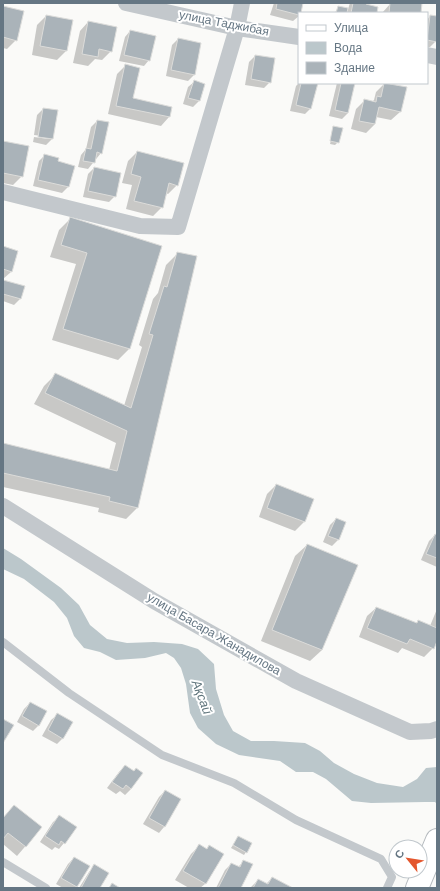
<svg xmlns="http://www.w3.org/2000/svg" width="440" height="891" viewBox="0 0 440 891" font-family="Helvetica,sans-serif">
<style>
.water{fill:#bbc7cb}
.shadow{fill:#0003}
.building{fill:#aab3b9;stroke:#dcdcda}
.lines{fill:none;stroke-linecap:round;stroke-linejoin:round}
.primary-casing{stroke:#b5babe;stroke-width:24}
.service{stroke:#c3c8cc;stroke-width:8}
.minor{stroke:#c3c8cc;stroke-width:16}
.primary{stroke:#fff;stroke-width:22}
.labels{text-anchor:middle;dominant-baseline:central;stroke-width:4;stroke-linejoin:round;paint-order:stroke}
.street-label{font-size:12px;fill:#657683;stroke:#fff}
.water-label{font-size:13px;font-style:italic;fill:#60757c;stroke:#fff}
</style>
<rect width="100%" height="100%" fill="#fafaf8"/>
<polygon class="water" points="3,548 21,559 61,588 79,605 90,625 107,639 127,643 154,642 182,644 198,649 214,664 216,689 224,715 233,731 251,741 274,741 305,743 320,751 334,763 354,774 377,783 403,787 417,779 426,768 437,767 437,804 435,802 425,802 371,803 352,801 326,779 313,772 296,772 280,761 239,755 216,744 198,728 190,713 186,684 181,668 174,658 166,653 145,658 116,660 100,652 84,648 74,636 67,618 54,602 24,579 3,569"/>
<g class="shadow">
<polygon points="274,3 302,3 299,16 293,21 270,15"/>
<polygon points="350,3 365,3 365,5 376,13 335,13 338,7 348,9"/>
<polygon points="391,3 421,3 420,13 382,13"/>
<polygon points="3,7 16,40 7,49 3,48"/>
<polygon points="46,16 66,51 57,60 32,55 37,25"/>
<polygon points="430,16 437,17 437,32 436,41 430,47 427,47 427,20"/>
<polygon points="88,22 111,51 102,60 95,59 88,66 73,63 80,31"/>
<polygon points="130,31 149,60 144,66 119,61 125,37"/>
<polygon points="178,39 194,75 188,81 166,76 172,45"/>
<polygon points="255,56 270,82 264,88 245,85 249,62"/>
<polygon points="126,65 132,99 171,108 169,117 161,126 108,114 117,74"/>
<polygon points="194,82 204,84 199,101 193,107 183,104 188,87"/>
<polygon points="299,83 314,83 311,108 305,114 290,111 296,86"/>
<polygon points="337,83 354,83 348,113 342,119 329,116"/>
<polygon points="385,83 400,112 391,120 376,117 375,124 366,133 351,129 356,109 365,100 372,102 374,100 376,92"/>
<polygon points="43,109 52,139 46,145 33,142 34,137 49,139 49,137 34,135 37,115"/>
<polygon points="97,121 101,153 88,169 78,167 81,155 86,149 91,127"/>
<polygon points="334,127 338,142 335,145 330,144 334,129 332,129"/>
<polygon points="3,142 22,176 13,185 3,183"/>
<polygon points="137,152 177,185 168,194 166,193 162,207 153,216 126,209 132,185 122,183 128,161"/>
<polygon points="45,155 57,162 68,187 62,193 33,186 39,161"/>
<polygon points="94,168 115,196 109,202 83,197 88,174"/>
<polygon points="70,219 161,247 129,349 118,360 52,340 76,264 50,257 59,230"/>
<polygon points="3,247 17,251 11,272 3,279"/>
<polygon points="177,254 137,508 126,519 98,512 99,508 3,487 3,444 109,470 116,443 34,404 44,386 56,374 124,406 142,347 139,345 153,299 158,293 166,265"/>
<polygon points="3,281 24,287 20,299 14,305 3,301"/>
<polygon points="276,485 313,500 304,522 295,531 259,517 267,494"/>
<polygon points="336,519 345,523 338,540 332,546 323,542 330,525"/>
<polygon points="435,535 437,536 437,567 421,560 429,541"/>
<polygon points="307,545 356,565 322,650 310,661 261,641 295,556"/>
<polygon points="376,608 415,624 418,621 430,626 437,609 437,639 433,648 424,657 402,648 398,653 359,637 367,616"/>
<polygon points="30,703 39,725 33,731 17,722 24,709"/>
<polygon points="57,715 63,738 57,744 42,736 51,720"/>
<polygon points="125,766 133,772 142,773 131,789 125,795 120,791 116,794 107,788 119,772"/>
<polygon points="165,791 180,800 164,827 159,833 143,824 159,797"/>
<polygon points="14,806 41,828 17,856 3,844 3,818"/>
<polygon points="59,817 64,843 59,849 55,847 52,850 40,842 53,822"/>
<polygon points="238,837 246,852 244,855 231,848"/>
<polygon points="199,846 206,850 209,846 222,854 205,884 200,888 189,888 175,880 191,854"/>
<polygon points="74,858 88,866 75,888 63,888 56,884 68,864"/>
<polygon points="244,861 240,888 216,888 225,870 231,864 238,867"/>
<polygon points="95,866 99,888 79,888 89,872"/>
<polygon points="272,878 291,888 250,888 258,880 266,884"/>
</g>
<g class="building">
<polygon points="277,3 303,3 301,13 299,13 299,15 276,9"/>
<polygon points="353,3 366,3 366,4 378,7 377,13 351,13"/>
<polygon points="390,3 422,3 421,13 389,13"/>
<polygon points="3,6 24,11 17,41 3,37"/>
<polygon points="338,6 348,8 347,13 336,13"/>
<polygon points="46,15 73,20 67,51 40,46"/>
<polygon points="430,15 437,16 437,42 427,40"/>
<polygon points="88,21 117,27 112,52 99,49 98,57 82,54"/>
<polygon points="130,30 156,36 150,61 124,55"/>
<polygon points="178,38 201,43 195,75 171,70"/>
<polygon points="255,55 275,58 271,83 251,79"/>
<polygon points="125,64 140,68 133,98 172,107 170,117 116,106"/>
<polygon points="194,80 205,84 200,101 188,98"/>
<polygon points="301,83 318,83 311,109 296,105"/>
<polygon points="341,83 355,83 348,113 335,110"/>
<polygon points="384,83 407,87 401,112 379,107 375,124 359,121 364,99 376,102 377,96 381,97"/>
<polygon points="43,108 58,110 53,139 38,137"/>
<polygon points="97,120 109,122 102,154 97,152 95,163 83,161 86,148 91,149"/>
<polygon points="333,126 343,128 339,143 330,141"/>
<polygon points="3,141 29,146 23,177 3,173"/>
<polygon points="137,151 184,163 178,186 169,183 163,208 134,201 141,177 131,174"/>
<polygon points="44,154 59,158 58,161 75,166 69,187 38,180"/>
<polygon points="94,167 121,173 116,197 88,191"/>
<polygon points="70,217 162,246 130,349 63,329 87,253 61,245"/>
<polygon points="3,246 18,251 12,272 3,269"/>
<polygon points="177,252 197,256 138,508 109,501 110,497 3,473 3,443 117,471 127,431 45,393 55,373 131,408 153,335 149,334 164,286 167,287"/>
<polygon points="3,280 25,286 21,299 3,294"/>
<polygon points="276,484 314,499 305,522 267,508"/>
<polygon points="336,518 346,522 339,540 328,536"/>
<polygon points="435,534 437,535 437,558 426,554"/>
<polygon points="307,544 358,565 322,650 272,630"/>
<polygon points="376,607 417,623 418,620 437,628 437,641 434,649 410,639 407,644 367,628"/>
<polygon points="30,702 47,711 39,726 22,716"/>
<polygon points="57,713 73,722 63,739 48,730"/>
<polygon points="3,719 14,725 3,743"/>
<polygon points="125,765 134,771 136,768 143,773 131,789 126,785 123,789 112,782"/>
<polygon points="165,790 181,799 165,827 149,818"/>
<polygon points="14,805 42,827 26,847 8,833 3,839 3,818"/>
<polygon points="59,815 77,827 65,844 61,841 59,845 45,836"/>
<polygon points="238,836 252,843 247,853 233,845"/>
<polygon points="199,844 207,849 209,845 224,854 206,884 183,871"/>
<polygon points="74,857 90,866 77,887 61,878"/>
<polygon points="243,860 253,864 241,888 218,888 231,863 240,867"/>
<polygon points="94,864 109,873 100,888 81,888"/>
<polygon points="272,877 293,888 253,888 258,879 268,884"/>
<polygon points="112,883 120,888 109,888"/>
</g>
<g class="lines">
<defs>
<polyline id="primary" points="417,888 437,840"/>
</defs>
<use href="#primary" class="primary-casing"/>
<g class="service">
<polyline points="3,642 69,693 162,755 234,783 296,820 381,859 392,877 387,888"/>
<polyline points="3,862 46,888"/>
</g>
<g class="minor">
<polyline points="126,3 237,28 299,37"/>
<polyline points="427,55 437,57"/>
<polyline points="3,192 140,226 178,227 237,28 242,3"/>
<polyline points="3,506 154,601 296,681 410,732 431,731 437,729"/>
</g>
<use href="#primary" class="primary"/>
</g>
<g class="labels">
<g class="street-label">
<text transform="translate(224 23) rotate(11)">улица Таджибая</text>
<text transform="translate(214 634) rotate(30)">улица Басара Жанадилова</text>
</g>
<g class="water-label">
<text transform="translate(202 697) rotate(69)">Ақсай</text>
</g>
</g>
<rect width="440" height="891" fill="none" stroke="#657683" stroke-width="8"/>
<rect x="298" y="12" width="130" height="72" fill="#ffffff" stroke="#c1c8cd"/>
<rect x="306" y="25" width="20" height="6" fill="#ffffff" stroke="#c1c8cd"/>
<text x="334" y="32" font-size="12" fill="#657683">Улица</text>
<rect x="306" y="42" width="20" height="12" fill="#bbc7cb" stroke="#c1c8cd"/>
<text x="334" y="52" font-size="12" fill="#657683">Вода</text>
<rect x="306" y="62" width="20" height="12" fill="#aab3b9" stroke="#c1c8cd"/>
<text x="334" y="72" font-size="12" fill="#657683">Здание</text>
<g transform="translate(408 859) rotate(300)"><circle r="19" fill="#ffffff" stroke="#c1c8cd"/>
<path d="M0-3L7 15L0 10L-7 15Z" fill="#e4572e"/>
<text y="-6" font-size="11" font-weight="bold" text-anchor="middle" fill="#657683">С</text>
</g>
</svg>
